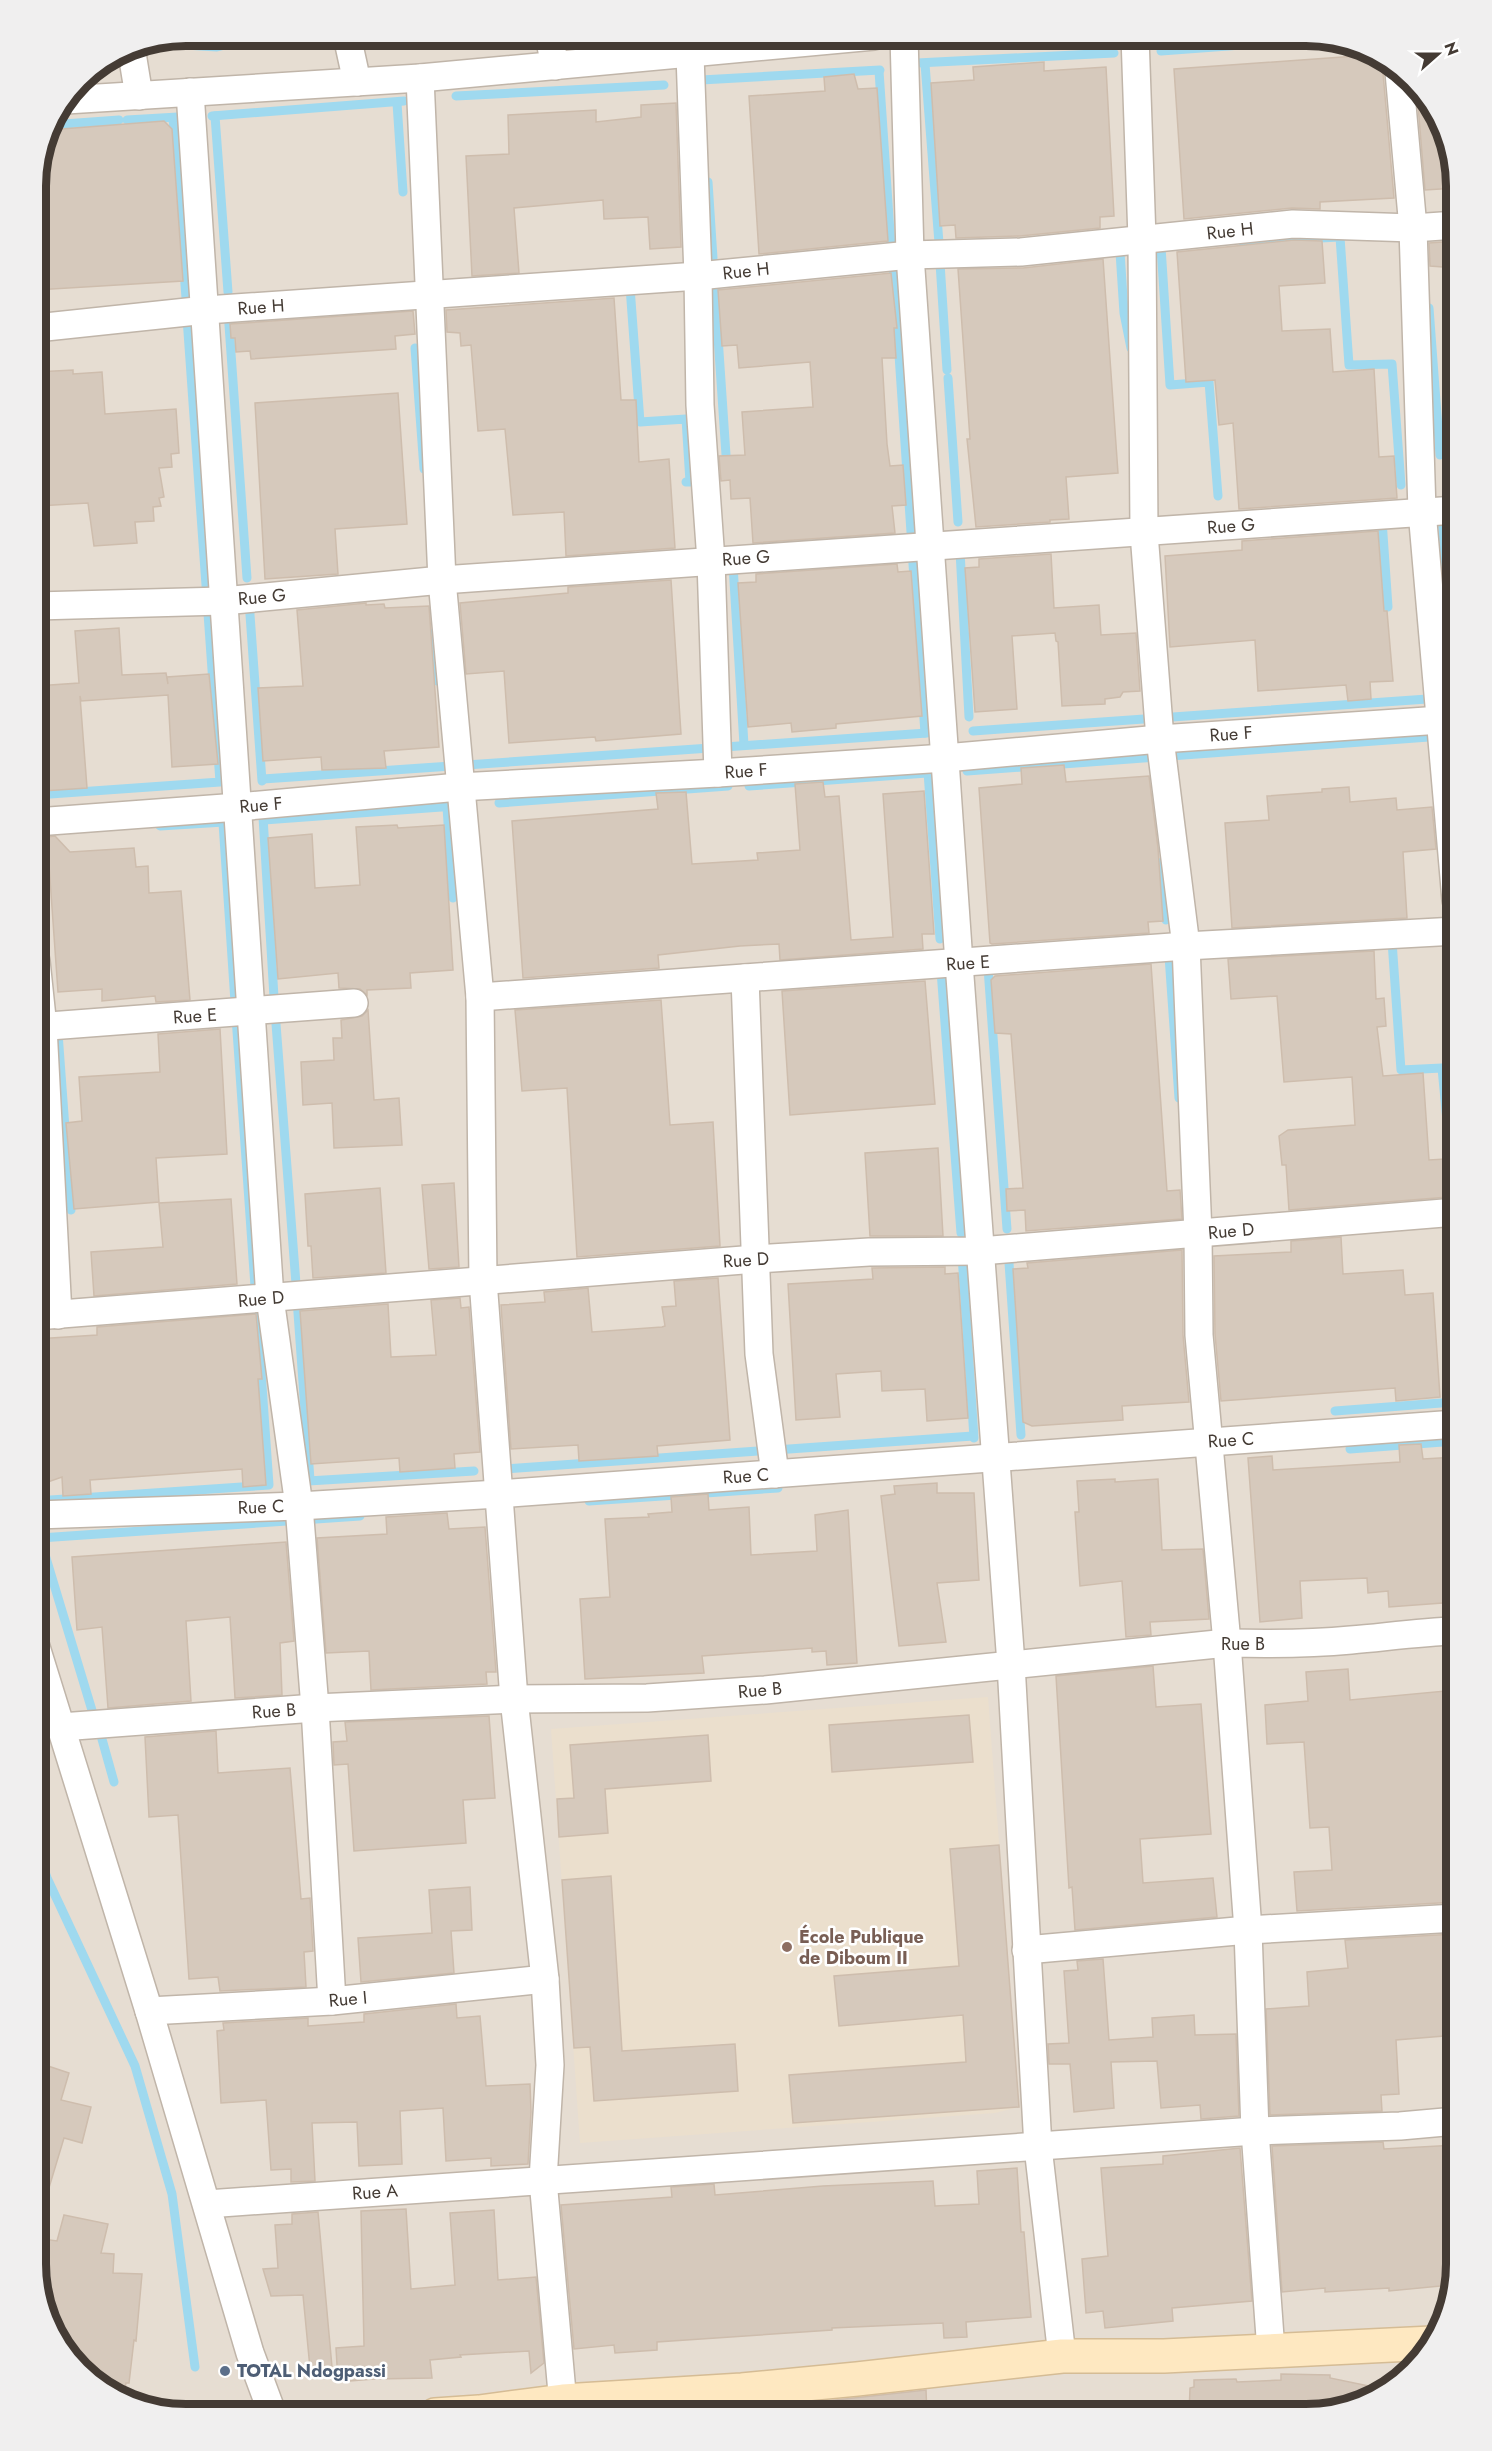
<svg xmlns="http://www.w3.org/2000/svg" width="1492" height="2451" viewBox="0 0 1492 2451" font-family="Jost,sans-serif">
<style>
.residential{fill:#e6ddd2}
.education{fill:#ebdfcd}
.lines{fill:none;stroke-linecap:round;stroke-linejoin:round}
.stream{stroke:#9fd9ef;stroke-width:9}
.building{fill:#d6c9bc;stroke:#cebdad;stroke-width:1.5}
.street-casing{stroke:#c0b5a9;stroke-width:30}
.secondary-casing{stroke:#d5bc95;stroke-width:36}
.street{stroke:#fff;stroke-width:27}
.secondary{stroke:#fee8c1;stroke-width:33}
.education-dot{fill:#8d6e63;stroke:#fff;stroke-width:2}
.service-dot{fill:#5c6f8a;stroke:#fff;stroke-width:2}
.labels{text-anchor:middle;dominant-baseline:central;stroke-width:5;stroke-linejoin:round;paint-order:stroke}
.street-label{font-size:18px;fill:#443b34;stroke:#fff}
.education-label{font-size:18px;font-weight:bold;fill:#785e54;stroke:#fff;text-anchor:start}
.service-label{font-size:18px;font-weight:bold;fill:#4e5e75;stroke:#fff;text-anchor:start}
.rim{fill:none;stroke:#443b34;stroke-width:8}
</style>
<rect width="100%" height="100%" fill="#f2ece4"/>
<polygon class="residential" points="186,36 1316,36 1389,61 1440,120 1456,186 1456,2265 1436,2340 1372,2399 1306,2415 177,2415 103,2390 52,2331 36,2265 36,177 51,120 80,80 129,47"/>
<polygon class="education" points="988,1697 1019,2107 995,2113 580,2143 551,1729"/>
<g class="lines">
<g class="stream">
<polyline points="283,36 295,36"/>
<polyline points="153,43 217,47 249,39 279,36"/>
<polyline points="1161,51 1324,39"/>
<polyline points="917,63 1114,53"/>
<polyline points="925,64 939,243"/>
<polyline points="879,71 891,247"/>
<polyline points="701,88 701,80 880,70"/>
<polyline points="456,96 664,85"/>
<polyline points="397,103 403,192"/>
<polyline points="212,116 404,101"/>
<polyline points="215,116 228,292"/>
<polyline points="173,118 186,298"/>
<polyline points="127,120 178,117"/>
<polyline points="50,125 119,120"/>
<polyline points="708,182 713,258"/>
<polyline points="1243,242 1340,237 1349,365 1392,364 1401,485"/>
<polyline points="1161,247 1170,385 1209,382 1218,496"/>
<polyline points="1120,252 1124,313 1131,348"/>
<polyline points="940,263 947,370"/>
<polyline points="893,266 911,532"/>
<polyline points="714,278 726,455"/>
<polyline points="626,287 630,287 640,422 686,419 690,482 686,482"/>
<polyline points="1429,308 1440,455"/>
<polyline points="228,311 247,578"/>
<polyline points="415,348 424,469"/>
<polyline points="948,378 958,522"/>
<polyline points="1442,515 1453,671"/>
<polyline points="1382,520 1388,607"/>
<polyline points="912,550 925,733"/>
<polyline points="960,551 969,717"/>
<polyline points="735,565 733,565 744,745"/>
<polyline points="249,601 262,781"/>
<polyline points="434,633 437,681"/>
<polyline points="973,731 1456,697"/>
<polyline points="967,771 1456,735"/>
<polyline points="928,772 940,939"/>
<polyline points="263,779 927,733"/>
<polyline points="749,786 927,773"/>
<polyline points="36,795 220,782 187,318"/>
<polyline points="499,803 728,786"/>
<polyline points="447,807 453,898"/>
<polyline points="263,817 274,997"/>
<polyline points="264,820 455,806"/>
<polyline points="223,823 235,1002"/>
<polyline points="160,826 224,822"/>
<polyline points="1162,862 1166,920"/>
<polyline points="1387,941 1392,941 1401,1070 1442,1068 1447,1121"/>
<polyline points="1169,956 1179,1098"/>
<polyline points="993,968 988,968 1007,1229"/>
<polyline points="941,971 961,1233"/>
<polyline points="276,1024 296,1284"/>
<polyline points="58,1033 71,1210"/>
<polyline points="962,1255 974,1438"/>
<polyline points="1009,1263 1021,1435"/>
<polyline points="297,1299 310,1480"/>
<polyline points="1335,1411 1441,1403"/>
<polyline points="1350,1449 1456,1441"/>
<polyline points="775,1450 973,1436"/>
<polyline points="505,1469 758,1451"/>
<polyline points="308,1481 474,1471"/>
<polyline points="36,1501 269,1485 236,1017"/>
<polyline points="589,1501 778,1488"/>
<polyline points="94,1717 40,1538 360,1516"/>
<polyline points="100,1732 114,1782"/>
<polyline points="36,1845 47,1878 135,2066 172,2194 195,2367"/>
</g>
</g>
<g class="building">
<polygon points="1370,55 1388,61 1383,73 1394,198 1320,202 1320,209 1292,208 1184,219 1174,69"/>
<polygon points="1044,62 1044,71 1106,67 1114,216 1100,217 1100,228 1020,236 956,238 955,225 940,226 931,83 974,80 973,67"/>
<polygon points="854,74 858,89 877,88 888,241 759,254 749,96 825,91 824,77"/>
<polygon points="1417,93 1440,120 1456,188 1425,190"/>
<polygon points="676,103 681,247 650,249 648,217 604,219 603,200 514,208 519,273 472,276 466,156 509,154 508,115 596,110 596,122 641,117 641,105"/>
<polygon points="164,121 172,129 183,281 36,290 36,177 49,130"/>
<polygon points="1294,240 1322,241 1325,283 1279,286 1282,331 1330,329 1333,372 1374,369 1379,457 1394,456 1397,498 1239,509 1233,423 1219,425 1215,380 1186,382 1177,252"/>
<polygon points="1456,241 1456,268 1430,266 1429,243"/>
<polygon points="1103,259 1118,473 1066,477 1069,519 1050,520 1050,522 976,527 967,439 970,439 958,269 1023,268"/>
<polygon points="891,273 897,328 894,328 896,358 882,358 887,444 890,466 903,465 906,505 892,506 895,533 753,543 750,498 731,499 730,480 721,481 719,456 745,455 742,412 813,407 810,362 739,368 737,345 722,346 718,290"/>
<polygon points="614,298 621,400 636,400 639,462 669,459 675,548 566,556 564,512 513,515 505,429 478,431 471,345 461,346 460,333 447,332 446,310"/>
<polygon points="413,311 415,334 395,336 396,349 251,359 250,351 236,352 235,338 231,338 230,324"/>
<polygon points="73,370 73,374 102,372 105,414 176,409 179,453 171,454 172,467 159,468 164,497 159,498 161,506 153,507 154,521 135,522 137,543 94,546 88,503 38,506 36,372"/>
<polygon points="398,393 407,524 335,529 338,574 265,579 255,403"/>
<polygon points="1378,531 1384,611 1387,611 1393,681 1370,682 1371,699 1348,701 1346,685 1258,691 1255,640 1170,647 1165,556 1242,550 1242,541"/>
<polygon points="1051,554 1054,608 1099,605 1101,635 1136,633 1140,691 1123,692 1120,697 1105,699 1105,704 1062,706 1058,642 1056,641 1055,633 1012,636 1017,709 975,712 965,568 979,567 979,559"/>
<polygon points="897,564 898,572 911,571 922,716 836,724 836,728 792,732 791,723 748,727 738,583 756,582 756,574"/>
<polygon points="671,580 681,734 596,741 595,737 509,743 504,671 466,674 460,603 568,593 568,587"/>
<polygon points="366,603 366,605 384,604 385,608 429,606 439,747 384,751 386,768 322,770 321,757 263,761 258,688 303,686 297,610"/>
<polygon points="119,628 122,675 166,673 168,684 167,677 209,674 218,764 172,767 168,695 81,701 80,696 87,788 43,791 36,686 79,683 75,631"/>
<polygon points="1064,765 1066,782 1149,776 1158,848 1163,921 1148,922 1149,933 992,944 990,943 979,788 1022,784 1021,768"/>
<polygon points="823,782 825,797 839,796 851,940 893,937 883,794 924,791 934,934 922,934 923,949 780,960 779,944 740,946 658,955 659,968 523,978 512,821 658,809 656,793 686,792 692,864 758,860 757,853 800,850 795,784"/>
<polygon points="1349,787 1350,802 1396,798 1397,810 1432,807 1436,849 1403,852 1407,918 1232,928 1225,823 1269,820 1267,796 1322,792 1322,789"/>
<polygon points="397,825 398,828 444,825 453,970 410,973 411,988 367,990 367,995 360,989 339,988 338,973 278,979 268,838 312,834 315,888 360,885 356,827"/>
<polygon points="55,836 70,852 134,848 136,867 148,866 149,893 181,891 190,1000 156,1002 155,996 102,1001 102,989 58,992 47,837"/>
<polygon points="1374,951 1376,999 1384,998 1386,1026 1377,1027 1383,1076 1423,1073 1429,1160 1445,1159 1448,1197 1289,1210 1286,1165 1282,1165 1279,1136 1288,1130 1355,1125 1352,1077 1284,1082 1277,996 1231,999 1228,959"/>
<polygon points="1151,964 1167,1191 1180,1190 1182,1219 1026,1231 1025,1210 1007,1211 1006,1189 1023,1188 1011,1034 995,1033 991,980 995,976"/>
<polygon points="925,981 935,1104 790,1115 782,991"/>
<polygon points="661,1000 670,1125 713,1122 720,1246 577,1257 567,1088 522,1091 515,1010"/>
<polygon points="368,1010 374,1100 399,1098 402,1145 334,1148 332,1103 303,1105 301,1062 334,1060 333,1038 342,1038 341,1020 362,1016"/>
<polygon points="220,1029 227,1154 156,1158 159,1202 74,1209 66,1123 82,1121 79,1077 160,1072 158,1034"/>
<polygon points="938,1148 943,1236 870,1236 865,1153"/>
<polygon points="454,1183 459,1267 429,1269 422,1185"/>
<polygon points="380,1188 386,1273 313,1278 311,1246 308,1246 305,1194"/>
<polygon points="231,1199 237,1284 94,1296 91,1252 163,1247 159,1203"/>
<polygon points="1341,1237 1343,1274 1403,1270 1405,1295 1433,1293 1440,1397 1396,1401 1395,1388 1221,1401 1215,1334 1214,1256 1291,1252 1291,1241"/>
<polygon points="1182,1250 1183,1335 1189,1402 1122,1406 1123,1420 1032,1426 1023,1422 1013,1269 1028,1268 1027,1263"/>
<polygon points="945,1267 945,1274 958,1273 968,1418 927,1421 925,1389 882,1391 881,1371 836,1374 840,1417 796,1420 788,1284 873,1279 872,1268"/>
<polygon points="718,1278 730,1440 657,1446 658,1456 579,1461 578,1445 511,1449 501,1305 545,1302 544,1292 588,1288 592,1332 662,1327 665,1326 662,1307 676,1306 674,1281"/>
<polygon points="460,1298 461,1308 469,1307 480,1452 454,1454 455,1468 400,1472 399,1458 311,1464 300,1311 388,1304 391,1357 436,1355 431,1300"/>
<polygon points="256,1314 262,1379 258,1379 266,1485 243,1487 242,1469 90,1480 91,1494 63,1496 62,1477 45,1483 44,1472 36,1473 36,1339 97,1335 97,1327"/>
<polygon points="1421,1444 1423,1459 1456,1457 1456,1602 1389,1607 1388,1591 1368,1593 1367,1578 1300,1581 1302,1618 1260,1622 1248,1458 1272,1456 1273,1470 1400,1462 1399,1445"/>
<polygon points="1115,1479 1115,1482 1158,1479 1162,1550 1203,1549 1209,1619 1150,1622 1151,1635 1126,1637 1122,1581 1080,1586 1075,1512 1079,1512 1077,1481"/>
<polygon points="937,1483 937,1493 974,1493 979,1580 937,1583 946,1642 899,1646 881,1496 895,1494 894,1486"/>
<polygon points="708,1494 709,1510 749,1507 751,1555 817,1551 815,1515 848,1510 857,1663 827,1665 826,1651 812,1652 812,1648 702,1656 704,1673 585,1679 580,1599 610,1597 605,1519 649,1517 648,1514 672,1512 671,1497"/>
<polygon points="447,1513 449,1529 485,1527 496,1672 486,1672 487,1684 371,1690 369,1651 326,1653 317,1538 387,1534 386,1517"/>
<polygon points="286,1542 294,1641 280,1643 282,1695 235,1698 230,1617 186,1621 191,1701 108,1708 102,1627 77,1630 72,1557"/>
<polygon points="1153,1666 1156,1707 1201,1704 1211,1834 1140,1839 1143,1883 1213,1878 1217,1917 1075,1930 1072,1887 1069,1888 1056,1676"/>
<polygon points="1348,1669 1350,1700 1456,1690 1456,1730 1445,1731 1456,1902 1297,1911 1294,1872 1332,1870 1329,1827 1310,1828 1304,1742 1267,1744 1265,1705 1308,1701 1306,1672"/>
<polygon points="969,1715 973,1762 832,1772 829,1725"/>
<polygon points="489,1716 495,1798 463,1800 466,1843 354,1851 348,1764 334,1765 333,1742 347,1741 345,1722"/>
<polygon points="216,1731 218,1773 290,1768 301,1899 310,1898 313,1951 304,1952 306,1987 220,1991 218,1977 189,1979 178,1815 149,1817 145,1737"/>
<polygon points="708,1735 711,1781 605,1789 608,1833 559,1837 557,1799 574,1798 570,1745"/>
<polygon points="999,1845 1019,2107 793,2123 789,2075 966,2062 963,2015 839,2026 834,1976 959,1966 950,1849"/>
<polygon points="611,1876 622,2051 735,2044 738,2091 594,2101 590,2047 574,2048 562,1880"/>
<polygon points="470,1887 472,1930 451,1931 454,1973 361,1982 358,1938 432,1933 429,1890"/>
<polygon points="1456,1934 1456,2035 1396,2040 1399,2094 1381,2095 1382,2111 1270,2115 1266,2009 1309,2006 1307,1972 1348,1968 1345,1940"/>
<polygon points="1103,1959 1109,2040 1153,2037 1152,2018 1194,2015 1195,2035 1236,2034 1239,2116 1201,2119 1200,2105 1161,2108 1157,2061 1111,2062 1114,2108 1074,2112 1070,2064 1049,2064 1048,2044 1069,2043 1064,1971 1078,1970 1077,1961"/>
<polygon points="456,2004 457,2018 480,2016 486,2086 530,2084 531,2112 528,2164 491,2166 491,2158 446,2161 443,2108 400,2111 402,2164 359,2166 357,2122 312,2123 315,2181 291,2182 291,2169 271,2170 266,2100 221,2103 217,2031 224,2030 223,2023 308,2018 308,2026 364,2022 364,2014"/>
<polygon points="36,2062 69,2073 61,2100 91,2107 82,2143 64,2138 42,2211 36,2210"/>
<polygon points="1383,2142 1384,2149 1456,2145 1456,2213 1452,2214 1456,2266 1451,2285 1389,2291 1389,2288 1325,2292 1325,2288 1282,2292 1272,2146"/>
<polygon points="1240,2148 1252,2301 1172,2308 1173,2321 1105,2328 1103,2311 1086,2313 1082,2259 1108,2256 1101,2168 1163,2164 1163,2156"/>
<polygon points="1017,2168 1021,2232 1024,2232 1031,2317 966,2322 967,2337 944,2338 943,2323 832,2328 832,2330 657,2342 657,2350 615,2353 614,2345 574,2349 561,2205 672,2197 671,2187 714,2184 715,2195 823,2186 933,2181 935,2206 979,2204 977,2171"/>
<polygon points="406,2209 411,2289 455,2285 450,2213 494,2210 498,2280 536,2277 544,2363 531,2373 529,2351 460,2355 461,2357 430,2360 432,2378 374,2379 338,2382 336,2348 364,2346 361,2211"/>
<polygon points="318,2212 332,2367 310,2368 303,2295 271,2296 263,2269 278,2268 275,2225 292,2224 292,2214"/>
<polygon points="64,2215 108,2224 101,2253 114,2254 113,2273 142,2274 136,2341 134,2340 129,2383 126,2383 125,2388 99,2385 52,2331 36,2265 36,2238 57,2241"/>
<polygon points="1281,2374 1330,2375 1330,2378 1383,2389 1372,2399 1306,2415 1189,2415 1190,2388 1194,2387 1194,2380 1236,2379 1237,2382 1281,2380"/>
<polygon points="926,2390 927,2415 826,2415 827,2401"/>
</g>
<g class="lines">
<defs>
<g id="street">
<polyline points="347,36 357,82"/>
<polyline points="549,36 555,66"/>
<polyline points="904,36 910,255 959,963 1011,1664 1038,2147 1062,2356"/>
<polyline points="1135,36 1142,239 1144,533 1160,739 1186,946 1198,1234 1199,1335 1227,1643 1248,1930 1255,2131 1271,2351"/>
<polyline points="131,47 139,96"/>
<polyline points="690,55 698,276 700,405 711,561 718,773"/>
<polyline points="1399,72 1413,228 1422,511 1456,900"/>
<polyline points="420,78 442,580 480,997 483,1280 514,1699 545,1979 550,2065 543,2180 564,2415"/>
<polyline points="190,92 270,1298 299,1506 315,1708 332,2001"/>
<polyline points="66,100 420,78 874,36"/>
<polyline points="36,328 206,310 698,276 910,255 1021,252 1293,224 1413,228 1456,225"/>
<polyline points="36,606 223,601 442,580 1456,510"/>
<polyline points="36,822 238,807 459,787 718,773 945,758 1160,739 1456,719"/>
<polyline points="36,961 43,1027 58,1315"/>
<polyline points="745,978 759,1354 775,1474"/>
<polyline points="480,997 1186,946 1456,931"/>
<polyline points="36,1027 354,1003"/>
<polyline points="36,1316 756,1259 869,1252 980,1251 1456,1212"/>
<polyline points="36,1515 299,1506 498,1494 1456,1424"/>
<polyline points="36,1647 149,2011 250,2353 273,2415"/>
<path d="M61 1727 315 1708 514 1699 647 1698 765 1690 1227 1643C1268 1644 1309 1644 1351 1640 1386 1637 1420 1632 1456 1631"/>
<polyline points="1026,1950 1248,1930 1456,1918"/>
<polyline points="149,2011 332,2001 545,1979"/>
<polyline points="207,2204 1255,2131 1400,2126 1456,2121"/>
</g>
<polyline id="secondary" points="435,2415 479,2412 563,2401 742,2390 857,2379 1062,2356 1164,2356 1432,2343"/>
</defs>
<use href="#street" class="street-casing"/>
<use href="#secondary" class="secondary-casing"/>
<use href="#street" class="street"/>
<use href="#secondary" class="secondary"/>
</g>
<circle class="education-dot" cx="787" cy="1947" r="6"/>
<circle class="service-dot" cx="225" cy="2371" r="6"/>
<g class="labels">
<g class="street-label">
<text transform="translate(1230 231) rotate(-6)">Rue H</text>
<text transform="translate(746 271) rotate(-6)">Rue H</text>
<text transform="translate(261 307) rotate(-4)">Rue H</text>
<text transform="translate(1231 526) rotate(-4)">Rue G</text>
<text transform="translate(746 558) rotate(-4)">Rue G</text>
<text transform="translate(262 597) rotate(-5)">Rue G</text>
<text transform="translate(1231 734) rotate(-4)">Rue F</text>
<text transform="translate(746 771) rotate(-4)">Rue F</text>
<text transform="translate(261 805) rotate(-5)">Rue F</text>
<text transform="translate(968 963) rotate(-4)">Rue E</text>
<text transform="translate(195 1016) rotate(-4)">Rue E</text>
<text transform="translate(1231 1231) rotate(-5)">Rue D</text>
<text transform="translate(746 1260) rotate(-4)">Rue D</text>
<text transform="translate(261 1299) rotate(-5)">Rue D</text>
<text transform="translate(1231 1440) rotate(-4)">Rue C</text>
<text transform="translate(746 1476) rotate(-4)">Rue C</text>
<text transform="translate(261 1507) rotate(-2)">Rue C</text>
<text x="1243" y="1644">Rue B</text>
<text transform="translate(760 1690) rotate(-5)">Rue B</text>
<text transform="translate(274 1711) rotate(-4)">Rue B</text>
<text transform="translate(348 1999) rotate(-5)">Rue I</text>
<text transform="translate(375 2192) rotate(-4)">Rue A</text>
</g>
<g class="education-label">
<text x="799" y="1937">École Publique<tspan x="799" dy="21">de Diboum II</tspan></text>
</g>
<g class="service-label">
<text x="237" y="2371">TOTAL Ndogpassi</text>
</g>
</g>
<path d="M0 0H1492V2451H0ZM186 46H1306A140 140 0 0 1 1446 186V2264A140 140 0 0 1 1306 2404H186A140 140 0 0 1 46 2264V186A140 140 0 0 1 186 46Z" fill="#f0efef" fill-rule="evenodd"/>
<path class="rim" d="M186 46H1306A140 140 0 0 1 1446 186V2264A140 140 0 0 1 1306 2404H186A140 140 0 0 1 46 2264V186A140 140 0 0 1 186 46Z"/>
<g transform="translate(1438 54) rotate(69)" stroke="#ffffff" stroke-width="4.5" paint-order="stroke">
<path d="M0-4.5L10 22L0 15L-10 22Z" fill="#443b34"/>
<text y="-9" font-size="16" font-weight="bold" text-anchor="middle" fill="#443b34">N</text>
</g>
</svg>
